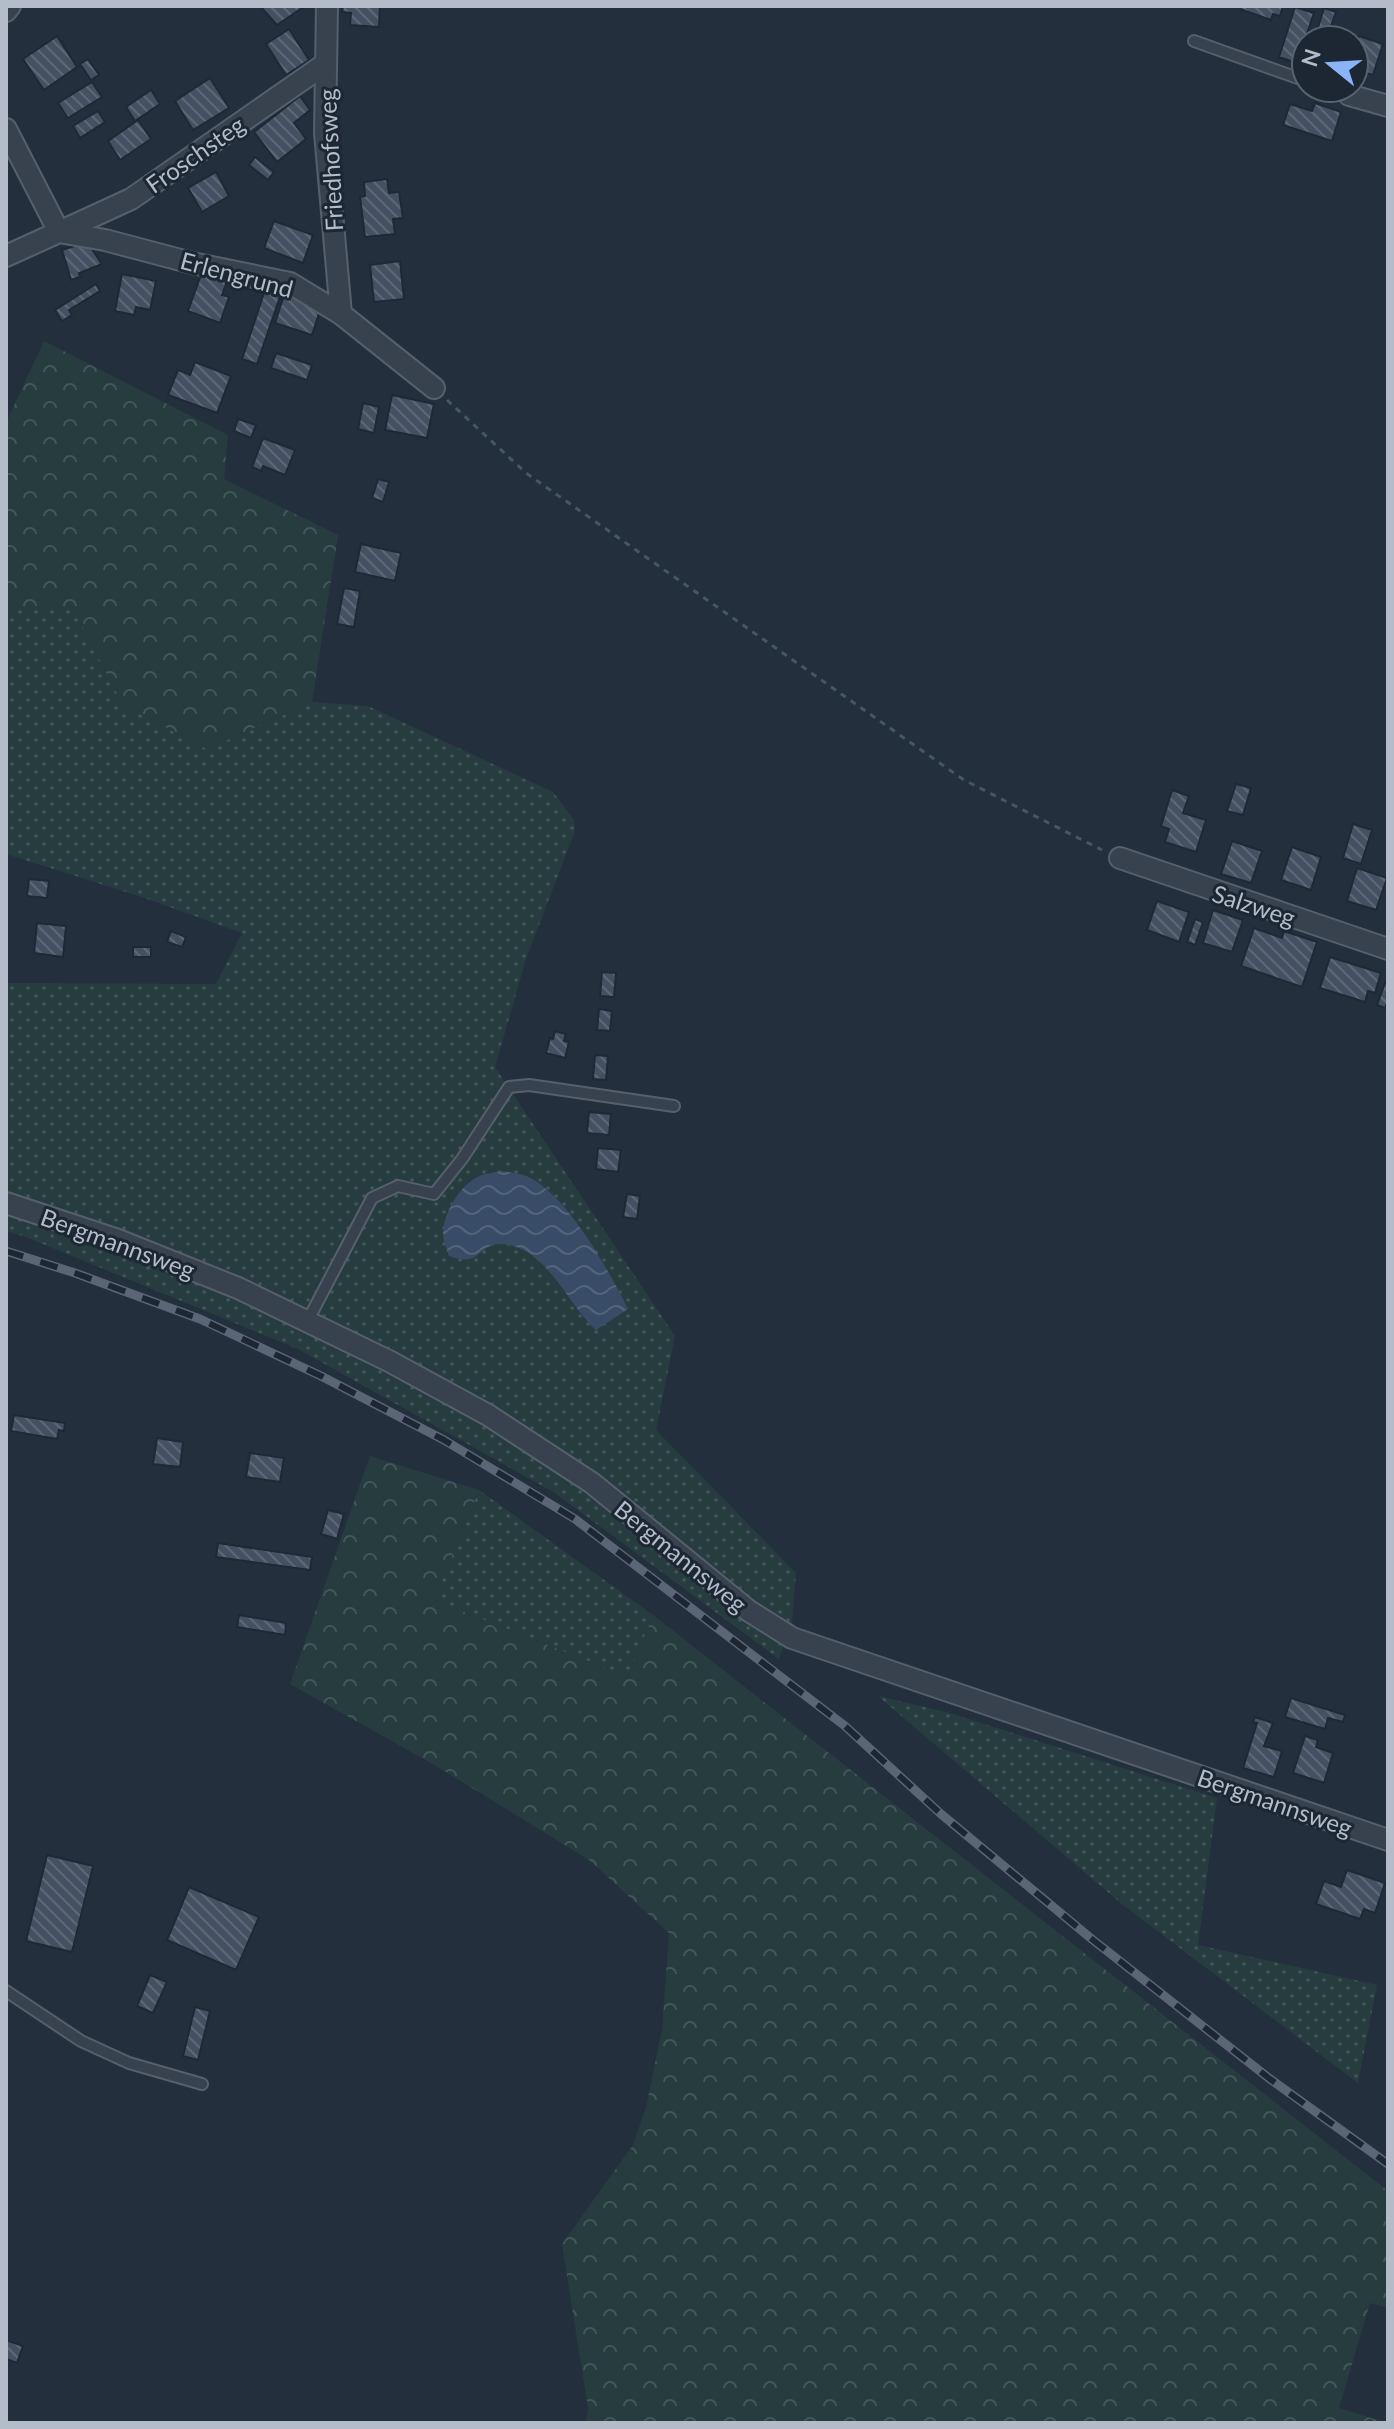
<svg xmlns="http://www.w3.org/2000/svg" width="1394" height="2429" viewBox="0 0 1394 2429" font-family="Lato,sans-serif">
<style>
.grass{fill:url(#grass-dots)}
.forest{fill:url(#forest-crowns)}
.water{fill:url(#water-waves)}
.building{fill:url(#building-back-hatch);stroke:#1f2835;stroke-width:2}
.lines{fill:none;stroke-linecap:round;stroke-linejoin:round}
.service-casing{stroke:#565f6c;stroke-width:14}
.minor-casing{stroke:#565f6c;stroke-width:24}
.path{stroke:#44595c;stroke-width:3;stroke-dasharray:6 6;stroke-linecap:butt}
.service{stroke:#38414e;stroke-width:10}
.minor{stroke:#38414e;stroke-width:20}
.rail-casing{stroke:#5a6575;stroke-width:9}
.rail{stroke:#1d2633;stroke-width:6;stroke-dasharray:18;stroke-linecap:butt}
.labels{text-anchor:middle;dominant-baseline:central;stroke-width:6;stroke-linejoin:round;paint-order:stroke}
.street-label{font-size:24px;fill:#b4bcc9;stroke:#1d2633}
</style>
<defs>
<pattern id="grass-dots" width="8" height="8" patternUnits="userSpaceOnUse" patternTransform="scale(2)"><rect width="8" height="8" fill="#263c3f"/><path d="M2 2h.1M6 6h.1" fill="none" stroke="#435659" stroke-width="1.8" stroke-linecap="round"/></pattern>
<pattern id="forest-crowns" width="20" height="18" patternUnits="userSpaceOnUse" patternTransform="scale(2)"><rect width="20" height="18" fill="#263c3f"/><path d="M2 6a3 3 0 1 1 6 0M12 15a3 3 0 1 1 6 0" fill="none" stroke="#435659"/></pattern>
<pattern id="water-waves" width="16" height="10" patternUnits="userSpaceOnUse" patternTransform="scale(2)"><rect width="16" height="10" fill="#394c67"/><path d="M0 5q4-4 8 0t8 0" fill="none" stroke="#53647b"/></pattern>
<pattern id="building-back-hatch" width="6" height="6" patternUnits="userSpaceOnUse" patternTransform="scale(2)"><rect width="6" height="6" fill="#455162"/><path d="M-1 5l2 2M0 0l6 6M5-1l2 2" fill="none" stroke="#5d6877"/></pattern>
</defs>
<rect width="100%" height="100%" fill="#242f3e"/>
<g class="grass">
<polygon points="6,607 72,607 123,705 207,749 312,702 368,706 553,792 574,820 575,831 526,959 495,1067 675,1336 656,1430 796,1573 792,1622 779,1659 555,1493 298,1349 26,1237 6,1231 6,983 216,984 242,933 142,897 6,854"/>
<polygon points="479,1490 653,1615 628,1677 434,1600"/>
<polygon points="878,1696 950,1713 1217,1798 1198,1945 1377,1985 1358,2083 1123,1905"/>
</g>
<g class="forest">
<polygon points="44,341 228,435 224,479 338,535 312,702 207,749 123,705 72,607 6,607 6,423"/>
<polygon points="370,1456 479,1490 434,1600 628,1677 653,1615 1388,2191 1388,2308 1370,2303 1339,2408 1387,2423 586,2423 588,2408 562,2244 633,2145 646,2107 662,2030 669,1933 589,1860 438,1767 290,1684"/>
</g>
<path class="water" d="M502 1171C514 1173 527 1174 537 1182 573 1206 609 1271 628 1309L596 1330C567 1304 545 1244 500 1244 478 1244 481 1268 449 1256 446 1247 443 1241 443 1231 445 1210 462 1182 482 1175 488 1173 496 1172 502 1171Z"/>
<g class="building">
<polygon points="260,6 300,6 302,8 277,25"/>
<polygon points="343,6 380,6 379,27 350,25 351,13 342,12"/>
<polygon points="1241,6 1283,6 1280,16 1273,14 1271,20 1240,9"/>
<polygon points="1295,7 1314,13 1297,63 1279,57"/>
<polygon points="1324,8 1336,12 1326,40 1314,40"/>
<polygon points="289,29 309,60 286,75 266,44"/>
<polygon points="57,36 77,67 44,90 23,59"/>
<polygon points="1359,36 1383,44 1373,75 1354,69 1354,52"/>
<polygon points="88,59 99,75 91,80 80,64"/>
<polygon points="210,78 229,108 193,130 175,101"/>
<polygon points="92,82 102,97 68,118 58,103"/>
<polygon points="151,90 160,104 135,121 126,107"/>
<polygon points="300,96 310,110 294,123 306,139 277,162 254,132"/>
<polygon points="1315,103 1341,112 1332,141 1283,125 1290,104 1312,111"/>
<polygon points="98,111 105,122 80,138 73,126"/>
<polygon points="138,120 151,139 120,160 108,141"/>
<polygon points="255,157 274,172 268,180 249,165"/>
<polygon points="216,172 229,196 202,212 188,188"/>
<polygon points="387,179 389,193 399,192 403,218 393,219 395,234 365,237 360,197 365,196 364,182"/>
<polygon points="274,221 313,235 303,263 264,248"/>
<polygon points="87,242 102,264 79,273 80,277 71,280 62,250"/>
<polygon points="400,261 404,299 374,302 370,265"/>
<polygon points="202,272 227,281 222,295 229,297 220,323 188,311"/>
<polygon points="122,274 156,281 150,310 136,307 134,315 115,311"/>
<polygon points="247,277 284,285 257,364 242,359 264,293 243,288"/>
<polygon points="96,284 100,291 69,310 72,315 62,321 55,310"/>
<polygon points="285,292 322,304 312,335 275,323"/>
<polygon points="276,353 312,365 307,380 271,368"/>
<polygon points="195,362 231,376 217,413 168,395 178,370 190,375"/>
<polygon points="392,395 434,404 427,438 385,430"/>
<polygon points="363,403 379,407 374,433 358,429"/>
<polygon points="238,419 256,425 251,438 234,431"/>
<polygon points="263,438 295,450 285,475 263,466 261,471 252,467"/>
<polygon points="378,479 389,482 383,502 372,498"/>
<polygon points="361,544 401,553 395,581 355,572"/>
<polygon points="344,588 360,591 354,627 337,624"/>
<polygon points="1236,784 1251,788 1243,815 1227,811"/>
<polygon points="1172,790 1189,796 1183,813 1206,820 1196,852 1165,842 1169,829 1161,826"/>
<polygon points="1353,824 1372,830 1361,864 1343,858"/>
<polygon points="1232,841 1262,851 1251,883 1221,874"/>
<polygon points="1292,847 1321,857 1311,890 1281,880"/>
<polygon points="1357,868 1387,878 1376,910 1347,901"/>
<polygon points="29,879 49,881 47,898 27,896"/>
<polygon points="1157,901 1189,912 1179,942 1147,930"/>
<polygon points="1213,910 1243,920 1232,952 1203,943"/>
<polygon points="1195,919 1203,922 1195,945 1187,942"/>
<polygon points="37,923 66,926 63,957 34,953"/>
<polygon points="1254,928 1282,938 1284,931 1317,942 1302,987 1241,966"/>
<polygon points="171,931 186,937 182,947 167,942"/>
<rect x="133" y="947" width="18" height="10"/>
<polygon points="1330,957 1381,973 1375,993 1368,991 1365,1002 1320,988"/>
<polygon points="602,972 616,973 614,997 600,996"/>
<polygon points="1385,983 1388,984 1388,1001 1385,1008 1377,1005"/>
<polygon points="599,1009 612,1011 610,1031 597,1030"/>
<polygon points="555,1031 566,1034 564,1041 569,1042 565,1058 546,1053 550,1038 553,1039"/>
<polygon points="595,1055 608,1056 606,1080 593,1079"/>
<polygon points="589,1112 611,1114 609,1135 587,1133"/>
<polygon points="598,1148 621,1150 618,1172 596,1169"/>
<polygon points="627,1194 640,1196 637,1219 623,1217"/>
<polygon points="14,1415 65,1423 64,1431 59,1430 57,1439 11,1431"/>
<polygon points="157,1438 183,1442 180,1467 153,1464"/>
<polygon points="250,1453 284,1458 280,1482 246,1477"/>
<polygon points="328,1510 344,1514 337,1539 321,1534"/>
<polygon points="218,1543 312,1557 310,1570 216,1557"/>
<polygon points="239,1615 286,1623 285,1635 237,1627"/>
<polygon points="1291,1698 1345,1715 1343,1722 1328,1718 1325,1729 1285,1717"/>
<polygon points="1255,1717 1273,1723 1264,1746 1282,1751 1274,1777 1243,1768 1257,1723 1253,1722"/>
<polygon points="1305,1736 1318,1740 1316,1747 1333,1753 1324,1783 1293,1773"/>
<polygon points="47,1855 93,1866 72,1952 26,1941"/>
<polygon points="1347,1870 1385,1883 1375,1913 1364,1909 1360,1919 1316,1904 1324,1881 1341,1887"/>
<polygon points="189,1887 259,1917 236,1970 167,1940"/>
<polygon points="150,1975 167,1982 153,2013 137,2006"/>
<polygon points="195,2007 210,2011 198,2060 183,2056"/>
<polygon points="6,2340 23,2346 17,2363 6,2359"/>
</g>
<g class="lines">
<defs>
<g id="service">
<polyline points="1194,41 1306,81"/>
<polyline points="1327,88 1349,95"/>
<polyline points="307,1322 372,1198 398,1186 434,1194 462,1159 509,1087 529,1085 674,1106"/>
<polyline points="6,1991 81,2041 129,2063 202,2084"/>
</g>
<g id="minor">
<polyline points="327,6 325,133 341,314"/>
<polyline points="6,11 10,6"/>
<polyline points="1349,95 1388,106"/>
<polyline points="6,129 59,232 131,199 325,64"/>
<polyline points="6,256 59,232 105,240 192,263 290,283 341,314 434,388"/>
<polyline points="1120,858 1388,949"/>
<polyline points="6,1203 118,1240 238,1288 389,1361 488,1415 592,1483 749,1611 792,1638 1388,1840"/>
</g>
</defs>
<use href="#service" class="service-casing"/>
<use href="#minor" class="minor-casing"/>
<polyline class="path" points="447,400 526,473 964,780 1102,850"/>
<use href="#service" class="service"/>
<use href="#minor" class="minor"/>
<defs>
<polyline id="rail" points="6,1251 75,1273 200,1319 321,1376 444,1440 575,1519 845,1726 941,1814 1093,1940 1270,2079 1388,2164"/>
</defs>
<use href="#rail" class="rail-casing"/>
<use href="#rail" class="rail"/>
</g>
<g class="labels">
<g class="street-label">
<text transform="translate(195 154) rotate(-35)">Froschsteg</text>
<text transform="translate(330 160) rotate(-93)">Friedhofsweg</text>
<text transform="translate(237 274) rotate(15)">Erlengrund</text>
<text transform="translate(1254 905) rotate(18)">Salzweg</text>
<text transform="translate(118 1243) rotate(20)">Bergmannsweg</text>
<text transform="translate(681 1556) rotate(39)">Bergmannsweg</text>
<text transform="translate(1275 1802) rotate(19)">Bergmannsweg</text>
</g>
</g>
<rect width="1394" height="2429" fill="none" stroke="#b4bcc9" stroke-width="16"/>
<g transform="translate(1330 64) rotate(288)"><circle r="38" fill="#1d2633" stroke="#59626f" stroke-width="2"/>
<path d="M0-6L14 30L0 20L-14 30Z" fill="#8ab4f8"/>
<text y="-12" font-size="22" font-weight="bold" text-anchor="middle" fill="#b4bcc9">N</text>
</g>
</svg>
